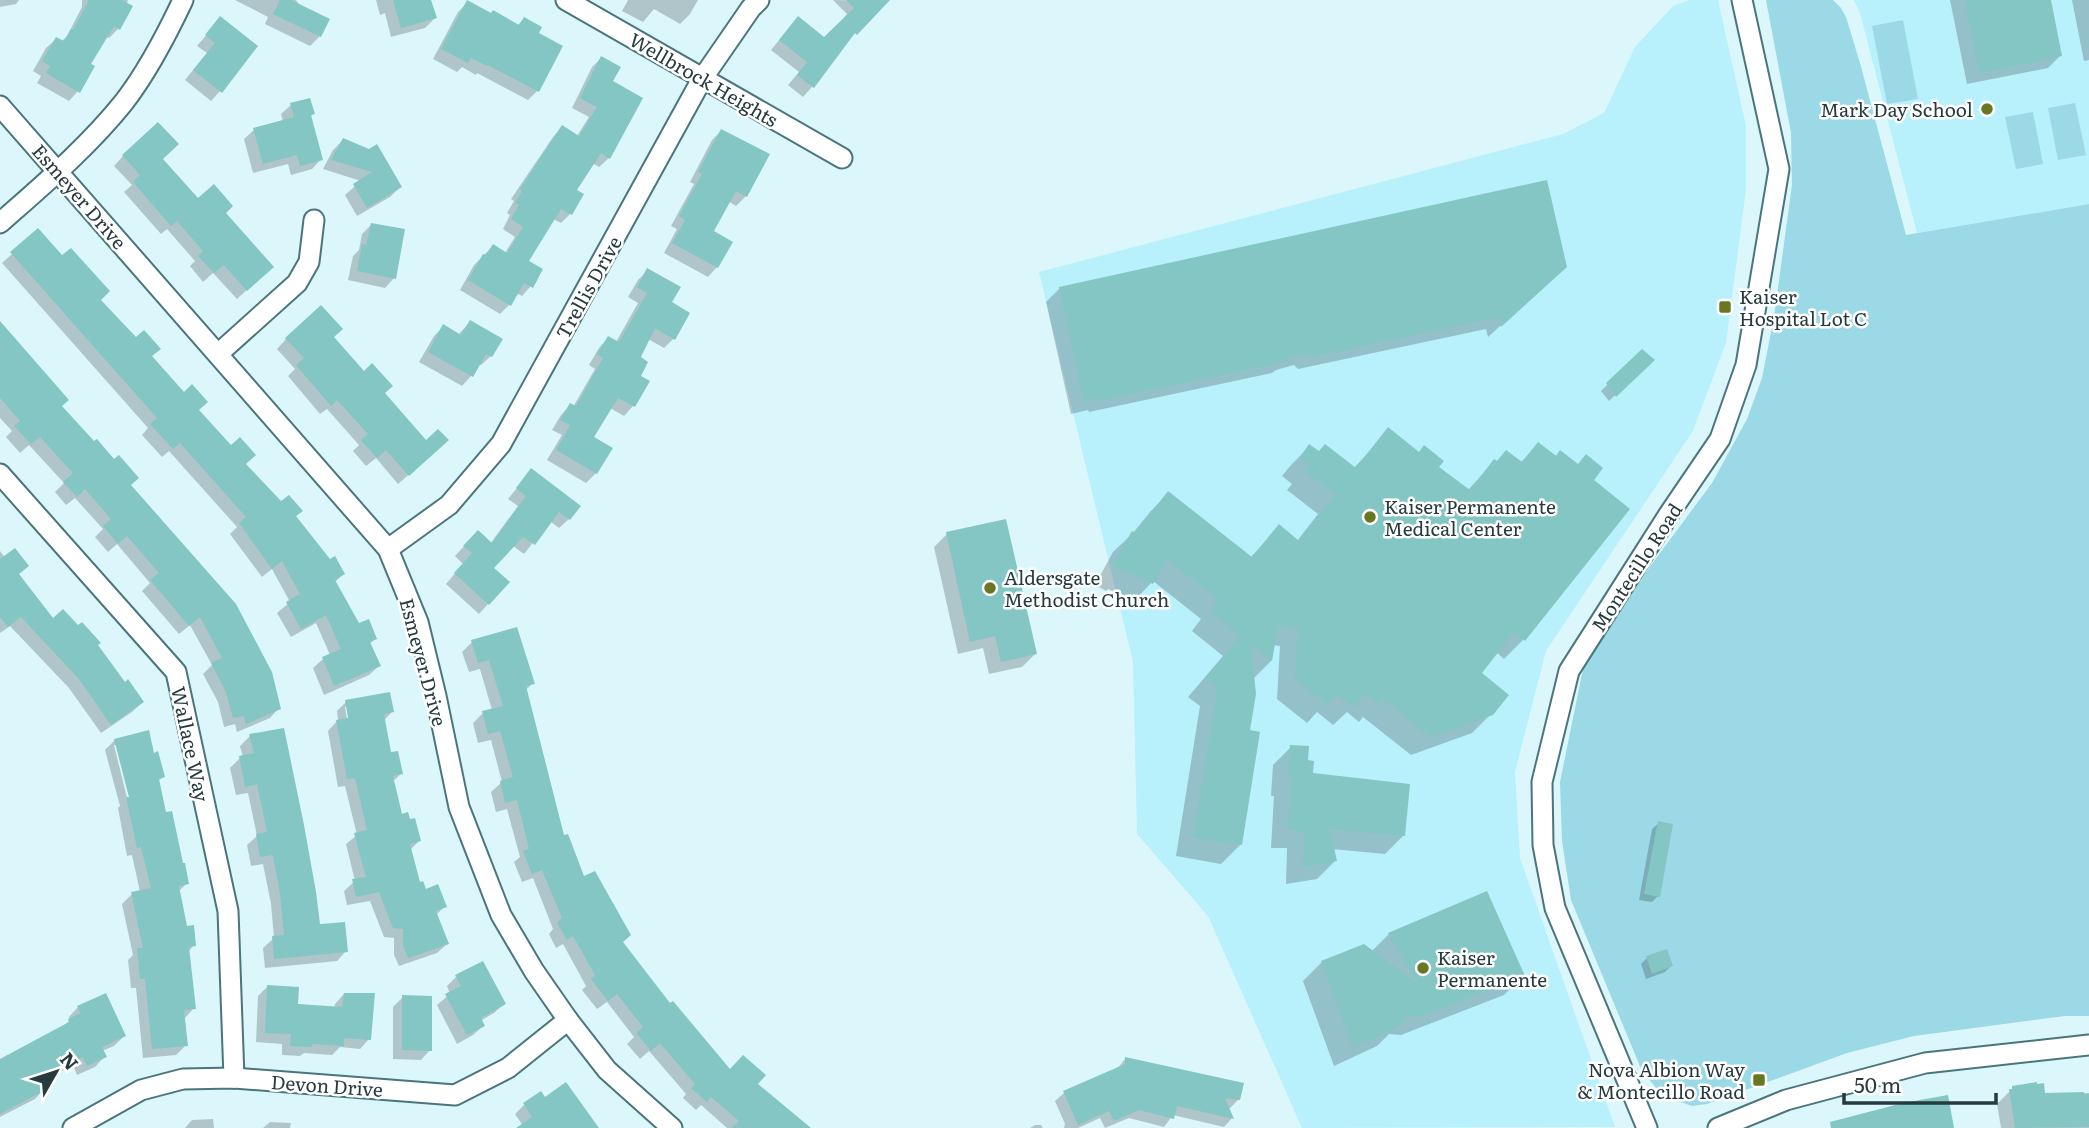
<svg xmlns="http://www.w3.org/2000/svg" width="2089" height="1128" viewBox="0 0 2089 1128" font-family="Literata,serif">
<style>
.built{fill:#b8f1fc}
.green{fill:#9ad9e5}
.shadow{fill:#0003;fill-rule:evenodd}
.building{fill:#83c6c3}
.lines{fill:none;stroke-linecap:round;stroke-linejoin:round}
.minor-casing{stroke:#4a757d;stroke-width:23}
.minor{stroke:#fff;stroke-width:19}
.poi-dot{fill:#697622;stroke:#fff;stroke-width:2.5}
.labels{text-anchor:middle;dominant-baseline:central;stroke-width:5;stroke-linejoin:round;paint-order:stroke}
.street-label{font-size:19px;fill:#273a3d;stroke:#fff}
.poi-label{font-size:19px;fill:#273a3d;stroke:#fff;text-anchor:start}
</style>
<rect width="100%" height="100%" fill="#dbf7fc"/>
<g class="built">
<polygon points="1689,0 1718,0 1746,126 1746,189 1726,343 1693,431 1546,651 1515,772 1520,858 1615,1127 1302,1128 1208,916 1137,834 1133,662 1039,272 1563,134 1604,113 1635,47 1673,6"/>
<polygon points="1854,0 2089,0 2089,204 1917,233 1860,13"/>
</g>
<g class="green">
<polygon points="1766,0 1833,0 1841,8 1846,17 1860,63 1906,235 2089,204 2089,1016 2065,1016 1914,1036 1847,1053 1707,1104 1692,1106 1663,1096 1642,1071 1571,900 1562,841 1560,782 1583,669 1617,611 1712,483 1747,419 1762,378 1774,317 1792,185 1791,133"/>
<polygon points="1903,20 1918,99 1887,104 1872,26"/>
<polygon points="2075,103 2086,155 2058,160 2048,108"/>
<polygon points="2033,112 2043,164 2016,169 2005,117"/>
</g>
<g class="shadow">
<polygon points="0,0 19,0 16,4 0,7"/>
<polygon points="82,0 128,0 118,29 109,38 106,37 89,65 78,91 69,101 37,83 41,76 33,71 46,48 56,39 61,42 67,36 82,7"/>
<polygon points="235,0 296,0 320,36 310,46 265,24 268,17"/>
<polygon points="376,0 430,0 435,18 425,28 391,37 385,13 380,15"/>
<polygon points="628,0 698,0 690,14 680,24 654,9 643,22 622,11"/>
<polygon points="833,0 887,1 845,43 812,87 803,97 788,85 799,72 771,50 789,28 824,39 845,19 844,18 847,14"/>
<polygon points="1950,0 2050,0 2060,56 2048,68 1967,84"/>
<polygon points="2072,0 2089,0 2089,60 2084,61"/>
<polygon points="468,2 517,26 524,19 536,34 537,91 528,100 477,73 476,75 462,67 457,72 433,59 458,12"/>
<polygon points="220,19 220,91 211,101 185,80 207,53 197,46"/>
<polygon points="601,58 611,82 609,158 599,167 592,163 575,190 570,214 561,223 553,219 527,262 531,286 522,296 516,293 509,305 500,314 460,290 474,265 493,246 505,253 515,237 503,229 510,215 507,213 514,201 511,199 553,137 562,127 577,136 589,117 572,108 592,67"/>
<polygon points="291,105 313,114 310,117 321,159 312,169 291,175 288,164 253,173 244,139 254,130 283,122 281,114"/>
<polygon points="721,131 746,196 736,206 728,201 712,232 717,267 708,277 664,253 677,229 671,226 694,184 690,182 712,140"/>
<polygon points="343,140 400,187 390,197 357,216 345,195 361,181 323,169 333,150"/>
<polygon points="123,156 161,159 198,201 224,214 262,276 237,299 213,273 203,282 190,266 195,261 167,229 161,234 124,192 132,185 114,166"/>
<polygon points="1546,182 1552,279 1488,337 1486,329 1298,369 1294,365 1276,370 1272,373 1089,412 1088,410 1071,414 1046,302 1059,289"/>
<polygon points="371,225 394,278 385,288 348,280 353,256 359,250 362,234"/>
<polygon points="12,254 99,300 244,464 295,517 330,561 343,574 335,582 359,625 375,638 370,644 379,666 369,675 324,695 313,668 323,659 330,655 316,623 291,637 277,613 290,602 272,569 262,577 230,534 237,527 169,451 162,457 142,435 148,428 2,263"/>
<polygon points="648,270 670,303 674,338 664,348 648,339 639,358 638,376 648,381 633,406 624,416 610,408 592,438 596,473 586,483 547,460 562,435 552,430 561,415 570,405 573,407 595,369 589,365 599,348 608,338 616,342 638,303 628,297 638,280"/>
<polygon points="470,322 491,356 481,365 478,364 471,376 462,386 419,362 434,336 443,327 458,335"/>
<polygon points="0,323 60,406 129,485 279,708 270,718 237,732 235,724 224,727 218,702 203,674 212,665 190,625 179,634 142,591 150,583 117,544 108,552 95,537 103,529 75,498 66,505 55,492 64,483 29,445 20,453 6,437 12,431 0,418"/>
<polygon points="332,337 426,442 437,450 398,484 376,458 366,466 353,451 359,445 327,409 320,414 288,376 295,369 277,349 286,339"/>
<polygon points="1642,351 1652,360 1609,401 1601,391"/>
<polygon points="1389,430 1467,491 1494,462 1520,463 1539,444 1591,480 1628,509 1523,640 1504,659 1496,652 1479,673 1491,714 1472,733 1411,755 1363,717 1359,722 1347,712 1333,725 1317,712 1307,723 1277,699 1280,646 1273,645 1271,661 1253,679 1240,845 1221,864 1176,856 1200,706 1188,697 1223,656 1192,631 1201,619 1153,581 1133,602 1108,589 1106,591 1095,585 1113,552 1133,533 1150,512 1168,493 1250,558 1279,527 1297,541 1318,514 1287,490 1292,484 1282,476 1291,465 1310,446 1319,453 1354,468"/>
<polygon points="531,471 569,519 559,528 550,521 524,554 513,546 492,568 508,582 479,614 446,584 463,564 455,556 468,542 490,544 518,506 508,499"/>
<polygon points="947,534 1035,654 1022,667 989,674 983,648 958,654 934,547"/>
<polygon points="0,551 52,621 96,645 124,684 142,702 132,712 101,733 69,688 10,626 0,633"/>
<polygon points="472,642 533,683 525,691 563,838 583,878 621,942 670,1006 730,1071 755,1084 808,1128 727,1128 701,1105 696,1110 683,1098 686,1094 649,1051 640,1059 627,1044 634,1037 607,1002 597,1009 582,990 586,986 563,944 556,948 549,934 553,929 533,878 522,882 514,862 520,857 507,809 496,812 491,792 502,782 491,740 478,743 473,723 483,713 492,710 480,669 469,672 462,652"/>
<path d="M346 702 392 712 383 721 389 755 402 773 392 782 400 816 419 841 410 850 419 885 445 906 436 915 447 944 437 953 399 966 394 955V938L384 937 370 901 347 905 344 891 355 881 346 844 357 835 345 786 338 787 328 731 338 720 337 711ZM345 707H348V726Z"/>
<polygon points="250,736 318,926 346,951 337,961 265,968 263,948 274,938 271,904 263,864 251,866 247,845 257,836 248,793 236,795 230,768 240,758 243,757 240,746"/>
<path d="M115 740 153 755 163 777 158 781 165 814 187 883 178 892 186 927 194 945 188 952 194 1008 185 1018 186 1045 176 1055 143 1058 136 988H131L128 960 133 955 122 904 132 894 140 892 132 855 127 856 118 808 120 806 105 750ZM114 745H117L133 805 129 806Z"/>
<polygon points="1291,747 1306,762 1311,775 1403,836 1385,854 1332,849 1335,861 1317,879 1286,884 1287,848 1271,848 1274,796 1271,796 1273,765"/>
<polygon points="1659,823 1658,896 1652,902 1639,900 1652,829"/>
<polygon points="1389,934 1523,976 1504,995 1401,1035 1389,1034 1377,1046 1334,1066 1303,981 1322,962 1371,952"/>
<polygon points="1647,958 1671,966 1665,972 1646,979 1641,964"/>
<polygon points="456,977 504,1004 494,1013 480,1021 483,1026 473,1035 457,1044 437,1005 450,994 447,986"/>
<polygon points="268,986 296,1005 334,1008 335,1004 344,994 369,1039 360,1049 340,1047 332,1055 304,1053 300,1056 282,1055 282,1044 256,1042 258,996"/>
<polygon points="403,997 430,1050 421,1060 393,1059 393,1007"/>
<polygon points="78,1007 124,1036 114,1046 102,1051 104,1057 95,1067 77,1075 73,1065 41,1082 44,1089 35,1099 0,1117 0,1062 62,1028 70,1020 69,1017"/>
<polygon points="1125,1059 1239,1099 1230,1108 1228,1108 1232,1118 1224,1127 1173,1115 1164,1127 1129,1118 1105,1128 1100,1118 1078,1128 1064,1128 1065,1124 1055,1101 1064,1093 1117,1069"/>
<polygon points="2013,1088 2044,1094 2089,1093 2089,1128 2001,1128 1997,1104"/>
<polygon points="524,1105 590,1128 521,1128 523,1126 515,1114"/>
<polygon points="213,1119 214,1128 185,1128 192,1120"/>
<polygon points="270,1122 291,1123 290,1128 263,1128"/>
<polygon points="1035,1125 1041,1125 1043,1128 1030,1128"/>
</g>
<g class="building">
<polygon points="89,0 122,0 133,6 120,30 114,26 91,64 95,66 80,93 46,73 50,66 42,61 56,37 64,41 71,29 73,30"/>
<polygon points="280,0 291,0 330,19 321,37 273,14"/>
<polygon points="393,0 431,0 437,18 401,28"/>
<polygon points="467,0 491,13 493,10 519,25 524,17 542,27 539,33 563,46 539,92 488,65 487,66 471,58 468,63 441,49"/>
<polygon points="846,0 890,0 857,35 855,33 814,88 797,75 807,62 779,40 798,16 824,37 854,8"/>
<polygon points="1965,0 2051,0 2062,56 1979,73"/>
<polygon points="220,16 258,46 222,93 193,70 215,43 205,35"/>
<polygon points="601,56 621,67 613,81 643,98 610,159 601,153 577,190 584,194 572,215 561,209 529,261 543,269 533,288 524,283 511,306 468,280 483,254 486,255 493,244 507,253 523,227 511,219 519,205 515,203 522,191 520,189 562,125 579,136 597,107 580,98"/>
<polygon points="310,98 315,114 311,115 323,160 300,166 297,155 263,164 253,128 294,117 290,103"/>
<polygon points="158,122 179,144 163,159 198,198 214,184 233,206 226,213 274,267 247,291 224,265 214,273 198,256 203,251 177,221 171,226 133,182 140,175 122,155"/>
<polygon points="721,129 770,154 747,197 736,191 714,231 733,242 718,268 672,243 685,220 679,216 702,174 698,172"/>
<polygon points="343,138 369,149 377,144 402,187 367,208 353,184 372,172 331,160"/>
<polygon points="1547,180 1567,267 1501,327 1499,317 1311,357 1307,353 1288,358 1287,361 1102,400 1102,398 1084,402 1059,287"/>
<polygon points="371,223 405,229 396,279 357,271 362,244 366,245"/>
<polygon points="38,228 62,255 71,248 110,291 101,300 136,337 144,330 161,349 152,356 184,392 192,384 208,402 199,410 231,445 240,437 256,455 246,464 281,501 289,495 303,511 296,516 330,559 335,556 345,574 335,580 359,623 369,619 377,639 370,642 381,666 334,686 322,657 341,649 326,615 301,629 286,602 300,594 282,561 272,569 239,523 246,517 180,443 173,449 150,424 157,418 10,252"/>
<polygon points="647,268 681,287 672,302 690,313 675,340 655,328 641,357 648,362 641,376 650,381 635,407 618,398 594,437 613,448 597,474 556,450 570,425 560,420 570,403 576,406 603,358 597,354 608,336 619,342 647,293 637,287"/>
<polygon points="321,305 343,329 334,337 364,371 372,363 393,386 385,393 426,440 438,429 449,440 409,476 386,450 377,458 361,440 368,434 337,400 331,406 296,365 304,358 285,338"/>
<polygon points="470,320 503,339 492,357 486,354 473,377 428,352 443,324 461,335"/>
<polygon points="0,321 69,400 62,406 94,441 97,439 114,459 119,455 139,478 131,485 236,604 272,672 281,709 246,724 244,716 233,718 226,692 211,663 222,658 200,617 189,626 150,580 159,573 127,536 118,544 103,526 111,519 85,489 77,497 63,482 73,473 40,437 31,444 14,426 20,421 0,398"/>
<polygon points="1642,349 1655,360 1616,397 1606,383"/>
<polygon points="1388,427 1419,452 1424,445 1444,461 1439,467 1470,490 1494,459 1497,461 1506,450 1522,462 1538,442 1556,456 1560,450 1578,464 1586,454 1603,468 1594,480 1630,509 1525,641 1514,632 1482,673 1509,695 1493,715 1431,737 1383,699 1379,704 1365,693 1354,707 1336,694 1327,705 1295,679 1298,628 1278,626 1272,661 1251,644 1256,694 1250,730 1260,732 1242,845 1193,837 1218,687 1205,678 1240,636 1210,611 1219,600 1167,559 1153,584 1127,571 1126,573 1112,566 1132,531 1136,533 1168,491 1252,557 1279,524 1299,541 1336,494 1305,471 1310,465 1300,457 1309,444 1319,451 1325,444 1356,468"/>
<polygon points="531,468 581,506 570,520 559,512 535,545 523,537 494,568 510,582 489,605 454,573 472,553 463,546 478,530 492,543 526,496 516,488"/>
<polygon points="1006,519 1037,654 1001,662 995,636 970,642 946,532"/>
<polygon points="15,548 29,566 19,574 53,618 63,609 78,625 82,622 101,643 98,645 125,682 128,679 144,702 111,725 79,679 21,617 8,627 0,617 0,559"/>
<polygon points="517,627 535,684 526,686 564,835 568,834 584,876 595,871 631,935 623,942 670,1003 673,1001 730,1069 743,1055 766,1075 758,1084 811,1128 732,1128 739,1121 711,1097 707,1102 691,1088 695,1084 660,1043 651,1051 636,1033 643,1027 617,994 608,1001 591,979 595,975 573,936 567,940 557,923 562,918 542,870 532,874 523,851 529,849 517,800 505,803 500,781 513,777 500,731 488,734 482,711 503,706 489,660 478,663 471,640"/>
<polygon points="390,692 394,712 384,714 391,752 398,751 403,774 393,776 402,814 408,812 410,819 415,818 421,841 410,844 420,882 423,881 426,889 438,884 447,907 436,911 449,944 408,958 403,945 403,929 393,928 379,892 356,897 352,879 366,877 354,833 367,830 355,778 347,779 336,720 348,718 345,700"/>
<polygon points="284,728 304,825 316,892 320,924 345,922 348,952 274,959 272,936 284,935 280,894 273,855 260,857 256,834 267,832 257,784 245,787 239,756 254,753 249,734"/>
<polygon points="149,730 154,753 158,751 165,777 159,779 166,812 172,811 183,863 185,863 189,884 179,886 187,926 194,925 196,946 189,947 196,1009 184,1010 188,1046 152,1049 145,979 140,979 137,948 143,948 131,892 151,888 141,847 137,848 126,797 129,797 114,739"/>
<polygon points="1290,745 1309,746 1308,760 1314,761 1313,773 1410,784 1405,836 1330,829 1337,861 1303,867 1305,831 1288,830 1291,779 1288,779"/>
<polygon points="1658,821 1673,824 1660,897 1644,894"/>
<polygon points="1487,891 1525,976 1422,1016 1408,1016 1398,1027 1353,1048 1321,961 1364,944 1419,985 1388,933"/>
<polygon points="1667,949 1673,966 1652,974 1646,956"/>
<polygon points="483,961 506,1004 481,1018 485,1026 467,1035 445,994 461,986 455,975"/>
<polygon points="267,985 299,987 298,1004 342,1007 344,993 375,993 371,1040 344,1038 344,1046 312,1044 312,1047 290,1046 291,1034 265,1033"/>
<polygon points="106,993 126,1036 102,1047 107,1057 87,1066 83,1057 41,1079 47,1089 0,1114 0,1059 69,1022 68,1019 81,1013 77,1006"/>
<polygon points="402,995 432,996 432,1051 402,1050"/>
<polygon points="1125,1057 1244,1083 1240,1100 1225,1098 1234,1119 1177,1106 1174,1119 1139,1110 1114,1121 1109,1111 1078,1125 1063,1091 1125,1064"/>
<polygon points="566,1082 599,1128 516,1128 532,1117 523,1103 541,1091 545,1097"/>
<polygon points="2037,1082 2037,1084 2044,1083 2045,1093 2084,1092 2084,1094 2089,1094 2089,1127 2015,1128 2009,1089 2012,1089 2012,1086"/>
<polygon points="1948,1095 1954,1128 1831,1128 1830,1122 1903,1103"/>
</g>
<g class="lines">
<defs>
<g id="minor">
<polyline points="566,0 842,158"/>
<polyline points="0,106 388,549 418,622 436,696 459,807 501,915 534,971 568,1020 607,1070 672,1128"/>
<path d="M0 223C43 185 88 147 124 102 148 71 166 36 183 0"/>
<polyline points="218,354 297,283 309,262 314,220"/>
<polyline points="0,474 176,672 228,911 234,1078"/>
<polyline points="388,549 449,505 501,444 702,79 751,8 759,0"/>
<polyline points="73,1128 141,1090 183,1079 234,1078 455,1095 508,1068 568,1020"/>
<polyline points="1647,1128 1555,908 1543,845 1542,782 1569,671 1669,514 1720,439 1746,365 1779,169 1742,0"/>
<polyline points="1718,1128 1786,1100 1925,1063 2089,1045"/>
</g>
</defs>
<use href="#minor" class="minor-casing"/>
<use href="#minor" class="minor"/>
</g>
<g class="poi-dot">
<circle cx="1987" cy="109" r="7"/>
<rect x="1718" y="300" width="14" height="14" rx="3.5"/>
<circle cx="1370" cy="517" r="7"/>
<circle cx="990" cy="588" r="7"/>
<circle cx="1423" cy="968" r="7"/>
<rect x="1752" y="1073" width="14" height="14" rx="3.5"/>
</g>
<g class="labels">
<g class="street-label">
<text transform="translate(704 79) rotate(30)">Wellbrock Heights</text>
<text transform="translate(80 196) rotate(49)">Esmeyer Drive</text>
<text transform="translate(588 287) rotate(-61)">Trellis Drive</text>
<text transform="translate(1636 567) rotate(-57)">Montecillo Road</text>
<text transform="translate(424 662) rotate(75)">Esmeyer Drive</text>
<text transform="translate(191 744) rotate(78)">Wallace Way</text>
<text transform="translate(327 1085) rotate(4)">Devon Drive</text>
</g>
<g class="poi-label">
<text x="1973" y="109" text-anchor="end">Mark Day School</text>
<text x="1739" y="296">Kaiser<tspan x="1739" dy="22">Hospital Lot C</tspan></text>
<text x="1384" y="506">Kaiser Permanente<tspan x="1384" dy="22">Medical Center</tspan></text>
<text x="1004" y="577">Aldersgate<tspan x="1004" dy="22">Methodist Church</tspan></text>
<text x="1437" y="957">Kaiser<tspan x="1437" dy="22">Permanente</tspan></text>
<text x="1745" y="1069" text-anchor="end">Nova Albion Way<tspan x="1745" dy="22">&amp; Montecillo Road</tspan></text>
</g>
</g>
<g transform="translate(56 1072) rotate(51)" stroke="#ffffff" stroke-width="5" paint-order="stroke">
<path d="M0-5L12 26L0 18L-12 26Z" fill="#273a3d"/>
<text y="-10" font-size="19" font-weight="bold" text-anchor="middle" fill="#273a3d">N</text>
</g>
<path d="M1844 1093v10h152v-10" fill="none" stroke="#273a3d" stroke-width="3.5"/>
<text x="1854" y="1093" font-size="21" fill="#273a3d" stroke="#ffffff" stroke-width="5" paint-order="stroke">50 m</text>
</svg>
